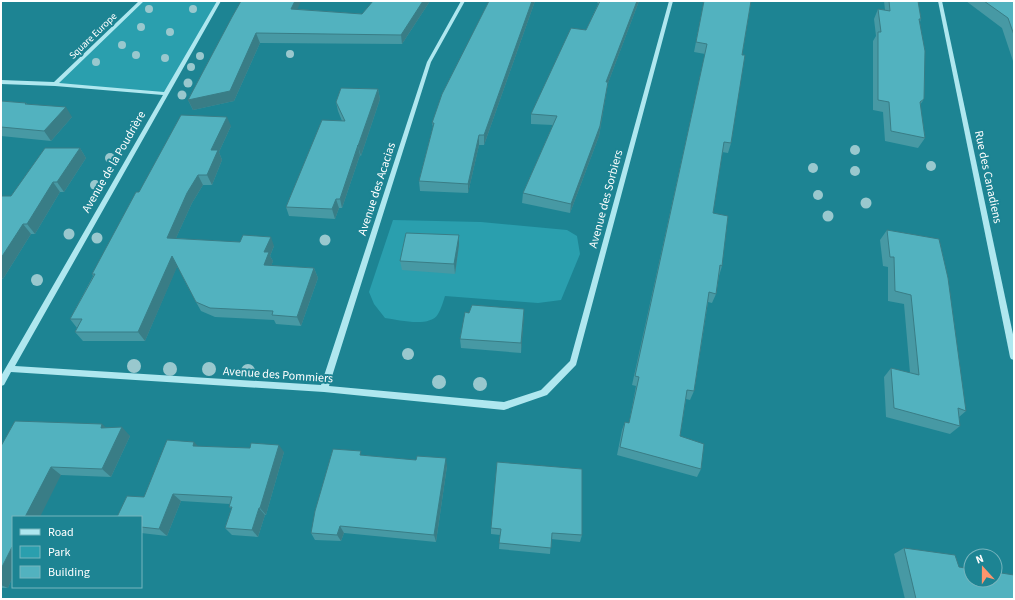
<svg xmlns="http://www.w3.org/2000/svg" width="1015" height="600" viewBox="0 0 1015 600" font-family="'Source Sans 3',sans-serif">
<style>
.green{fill:#2a9fae}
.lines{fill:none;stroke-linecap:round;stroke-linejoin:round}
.minor{fill:#afe7ef;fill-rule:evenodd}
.tree{fill:#99c8ce}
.wall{fill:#4799a4}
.shaded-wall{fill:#397d86}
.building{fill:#52b2bf;stroke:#397d86}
.labels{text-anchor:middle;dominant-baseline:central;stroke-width:4;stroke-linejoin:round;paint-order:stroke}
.far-street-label{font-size:10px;fill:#fff;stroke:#1d8493}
.street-label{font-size:12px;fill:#fff;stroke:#1d8493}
</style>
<rect width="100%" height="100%" fill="#1d8493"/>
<g class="green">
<polygon points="141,1 219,1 165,94 55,84"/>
<path d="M393 220 481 222 567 230 577 236 580 254 561 300 538 303 445 296C443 302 441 309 438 314 430 328 399 320 385 318L374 304 369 292Z"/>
</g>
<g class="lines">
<g class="minor">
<polygon points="139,1 144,1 59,83 164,92 217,1 221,1 15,366 321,385 427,62 461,1 465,1 431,62 329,386 504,402 541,390 570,361 669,1 673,1 576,365 547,395 504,410 324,392 11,372 4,385 1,386 1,376 163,95 55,86 1,84 1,80 54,82"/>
<polygon points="938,1 942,1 1014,339 1014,360 1011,359 1010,357"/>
</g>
</g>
<g class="tree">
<circle cx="149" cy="9" r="4"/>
<circle cx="193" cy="9" r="4"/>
<circle cx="141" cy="27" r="4"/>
<circle cx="170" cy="32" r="4"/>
<circle cx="122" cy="45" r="4"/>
<circle cx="290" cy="54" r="4"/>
<circle cx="136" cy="55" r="4"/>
<circle cx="200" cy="56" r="4"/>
<circle cx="165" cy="58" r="4"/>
<circle cx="96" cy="62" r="4"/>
<circle cx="191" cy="67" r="4"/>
<circle cx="188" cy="83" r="4.5"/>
<circle cx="182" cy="95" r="4.5"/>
<circle cx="855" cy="150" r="5"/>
<circle cx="110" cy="158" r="5"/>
<circle cx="931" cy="166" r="5"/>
<circle cx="813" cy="168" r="5"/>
<circle cx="855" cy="171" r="5"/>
<circle cx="95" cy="185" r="5"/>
<circle cx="818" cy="195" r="5"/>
<circle cx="866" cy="203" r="5.5"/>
<circle cx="828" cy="216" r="5.5"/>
<circle cx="69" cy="234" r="5.5"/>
<circle cx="97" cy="238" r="5.5"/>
<circle cx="325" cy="240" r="5.5"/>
<circle cx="37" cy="280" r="6"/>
<circle cx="408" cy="354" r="6"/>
<circle cx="134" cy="366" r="7"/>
<circle cx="170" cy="369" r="7"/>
<circle cx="209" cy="369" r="7"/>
<circle cx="248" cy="371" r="7"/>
<circle cx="439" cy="382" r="7"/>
<circle cx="480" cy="384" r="7"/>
</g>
<g class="wall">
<polygon points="241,1 297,9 362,14 430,1 402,44 260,43 234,101 193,110 188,100"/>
<polygon points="489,1 535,1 484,145 479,145 468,193 420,191 419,181 433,127 432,123"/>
<polygon points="597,1 639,1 608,83 599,136 570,213 522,203 523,193 553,125 531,124 531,114 586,30 598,4"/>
<polygon points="704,1 751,1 742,55 731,143 728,153 722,152 713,213 722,266 719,276 716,294 712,303 708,302 694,391 690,400 686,399 680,436 701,469 697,477 617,455 622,430 625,422 629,423 636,386 632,385 705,54 694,52"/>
<polygon points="884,1 918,1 921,19 920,22 924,99 920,105 925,138 918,148 885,141 883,112 873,110 873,41 876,36 874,19 878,9 885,10"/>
<polygon points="966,1 1014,1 1014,64 1002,28"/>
<polygon points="378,89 380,99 361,156 360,155 342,208 339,208 335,219 289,216 286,207 342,121 338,111 336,102"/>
<polygon points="1,101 26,103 27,104 72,117 51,141 1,136"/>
<polygon points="231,126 219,152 222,160 212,185 203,185 192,203 176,238 274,246 270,256 273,261 271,266 314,268 318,278 301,326 276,324 274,320 215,317 201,311 196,302 177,266 145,341 83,341 75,332 77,328 70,319 93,276 92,274 139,192"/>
<polygon points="80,148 86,158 64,192 60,192 35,234 31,234 3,279 1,279 1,196 11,196"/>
<polygon points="887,230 966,411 959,417 960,426 950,434 886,417 884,377 891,368 910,373 904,304 888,301 888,267 883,266 880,240"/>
<polygon points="459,235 459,245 455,274 402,270 400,261"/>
<polygon points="524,309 521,353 461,348 460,339 469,313"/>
<polygon points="106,428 130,436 111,477 61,475 13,517 13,576 8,588 2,588 1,590 1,446"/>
<polygon points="198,446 284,452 266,515 265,515 258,537 232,535 225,528 232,509 229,507 230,504 181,501 167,536 141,533 141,517 144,497"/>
<polygon points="362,455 447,466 436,542 344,533 341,541 315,540 311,533"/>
<polygon points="491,528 582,535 580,542 551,539 550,554 499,549 500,535 491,534"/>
<polygon points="904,548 959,567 1014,599 905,599 894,554"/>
</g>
<g class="shaded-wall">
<polygon points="295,1 301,1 294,18 291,9"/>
<polygon points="423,1 430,1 402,44 401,35"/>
<polygon points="532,1 535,1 484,145 484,135"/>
<polygon points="637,1 639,1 608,83 599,136 570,213 571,204 606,82"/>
<polygon points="256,33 260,43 234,101 193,110 188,100"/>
<polygon points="378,89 380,99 361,156 358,146"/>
<polygon points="66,107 72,117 51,141 44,131"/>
<polygon points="227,117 231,126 219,152 222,160 212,185 207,175 211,150"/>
<polygon points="479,135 479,145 468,193 468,184"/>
<polygon points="358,145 360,155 342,208 340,199"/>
<polygon points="80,148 86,158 64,192 57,182"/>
<polygon points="198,175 203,185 192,203 172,247 167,238 187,193"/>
<polygon points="53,182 60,192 35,234 27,224"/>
<polygon points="336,199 339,208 335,219 332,209"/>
<polygon points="23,224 31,234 3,279 1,277 1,258"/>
<polygon points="459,235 459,245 455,274 454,264"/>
<polygon points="271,237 274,246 270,256 273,261 268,275 264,265 264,252"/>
<polygon points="172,256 178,265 145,341 138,332"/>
<polygon points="314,268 318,278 301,326 297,317"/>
<polygon points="524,309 524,319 521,353 521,343"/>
<polygon points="102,424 111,432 101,428"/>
<polygon points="122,427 130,436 111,477 102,469"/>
<polygon points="194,442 201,449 193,446"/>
<polygon points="279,445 284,452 266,515 260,508"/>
<polygon points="446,458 447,466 436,542 434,535"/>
<polygon points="51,467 61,475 40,517 25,517"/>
<polygon points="173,494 181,501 167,536 159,529"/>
<polygon points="259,508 265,515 258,537 252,530"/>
<polygon points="340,526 344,533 341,541 337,535"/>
<polygon points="12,547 13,547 13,576 8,588 1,585 1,569"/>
</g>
<g class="building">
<polygon points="241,1 295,1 291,9 362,14 373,1 423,1 401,35 256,33 230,91 188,100 232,17"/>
<polygon points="489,1 532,1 484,135 479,135 468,184 419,181 434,123 432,123 442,94"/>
<polygon points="600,1 637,1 606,82 608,82 600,126 571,204 523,193 557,116 531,114 571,28 586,30"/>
<polygon points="704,1 751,1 742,55 745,55 731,143 724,142 713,213 728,216 722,266 720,265 716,294 709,292 694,391 687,390 680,436 704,444 701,469 620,447 625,422 629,423 639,377 635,376 707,44 696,42"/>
<polygon points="889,1 918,1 921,19 919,19 925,51 924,99 920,102 925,138 891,131 889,102 878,100 878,32 881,32 878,9 890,11"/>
<polygon points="984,1 1014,1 1014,35 1008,18"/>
<polygon points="341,88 378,89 358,146 358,145 340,199 336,199 332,209 286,207 322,120 345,121 336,102"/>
<polygon points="1,101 26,103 25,104 66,107 44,131 1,127"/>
<polygon points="181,115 227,117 211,150 218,150 207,175 198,175 187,193 167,238 240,242 243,235 271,237 264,252 269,252 264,265 314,268 297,317 272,315 273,311 210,308 196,302 172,256 138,332 75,332 82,319 70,319 95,274 92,274 136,192 139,192"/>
<polygon points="45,148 80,148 57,182 53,182 27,224 23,224 1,258 1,196 11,196"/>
<polygon points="887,230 939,239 948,278 966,411 958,408 960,426 894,408 891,368 919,375 911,295 895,291 894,257 890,257"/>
<polygon points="406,233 459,235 454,264 400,261"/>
<polygon points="472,305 524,309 521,343 460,339 465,312 469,313"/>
<polygon points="15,421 102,424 101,428 122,427 102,469 51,467 25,517 13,517 13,547 12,547 1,569 1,446"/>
<polygon points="167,440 194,442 193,446 250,448 251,443 279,445 260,508 259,508 252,530 225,528 232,507 229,507 232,497 173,494 159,529 141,527 141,517 117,517 127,496 144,497"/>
<polygon points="333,449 361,451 360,455 416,460 417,456 446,458 434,535 340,526 337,535 311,533 315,511"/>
<polygon points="497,462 582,469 582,535 552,533 551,548 499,543 501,529 491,528"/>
<polygon points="904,548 955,555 959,567 971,569 971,580 995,580 995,572 1014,575 1014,599 916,599"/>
</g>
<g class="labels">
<g class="far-street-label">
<text transform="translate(93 36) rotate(-44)">Square Europe</text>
</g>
<g class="street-label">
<text transform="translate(114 162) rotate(-60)">Avenue de la Poudrière</text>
<text transform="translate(988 177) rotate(78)">Rue des Canadiens</text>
<text transform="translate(377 189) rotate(-72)">Avenue des Acacias</text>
<text transform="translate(606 199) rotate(-75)">Avenue des Sorbiers</text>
<text transform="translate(278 375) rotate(4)">Avenue des Pommiers</text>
</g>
</g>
<rect width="1015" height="600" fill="none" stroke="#ffffff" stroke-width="4"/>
<rect x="12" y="516" width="130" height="72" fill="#1d8493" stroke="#77b5be"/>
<rect x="20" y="529" width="20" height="6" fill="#afe7ef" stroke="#77b5be"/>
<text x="48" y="536" font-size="12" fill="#ffffff">Road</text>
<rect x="20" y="546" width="20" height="12" fill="#2a9fae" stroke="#77b5be"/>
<text x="48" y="556" font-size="12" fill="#ffffff">Park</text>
<rect x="20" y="566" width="20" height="12" fill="#52b2bf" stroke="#77b5be"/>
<text x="48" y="576" font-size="12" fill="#ffffff">Building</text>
<g transform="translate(983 568) rotate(339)"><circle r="19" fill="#1d8493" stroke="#77b5be"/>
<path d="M0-3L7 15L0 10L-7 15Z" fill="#fe956d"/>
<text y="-6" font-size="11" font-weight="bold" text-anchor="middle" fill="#ffffff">N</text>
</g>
</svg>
